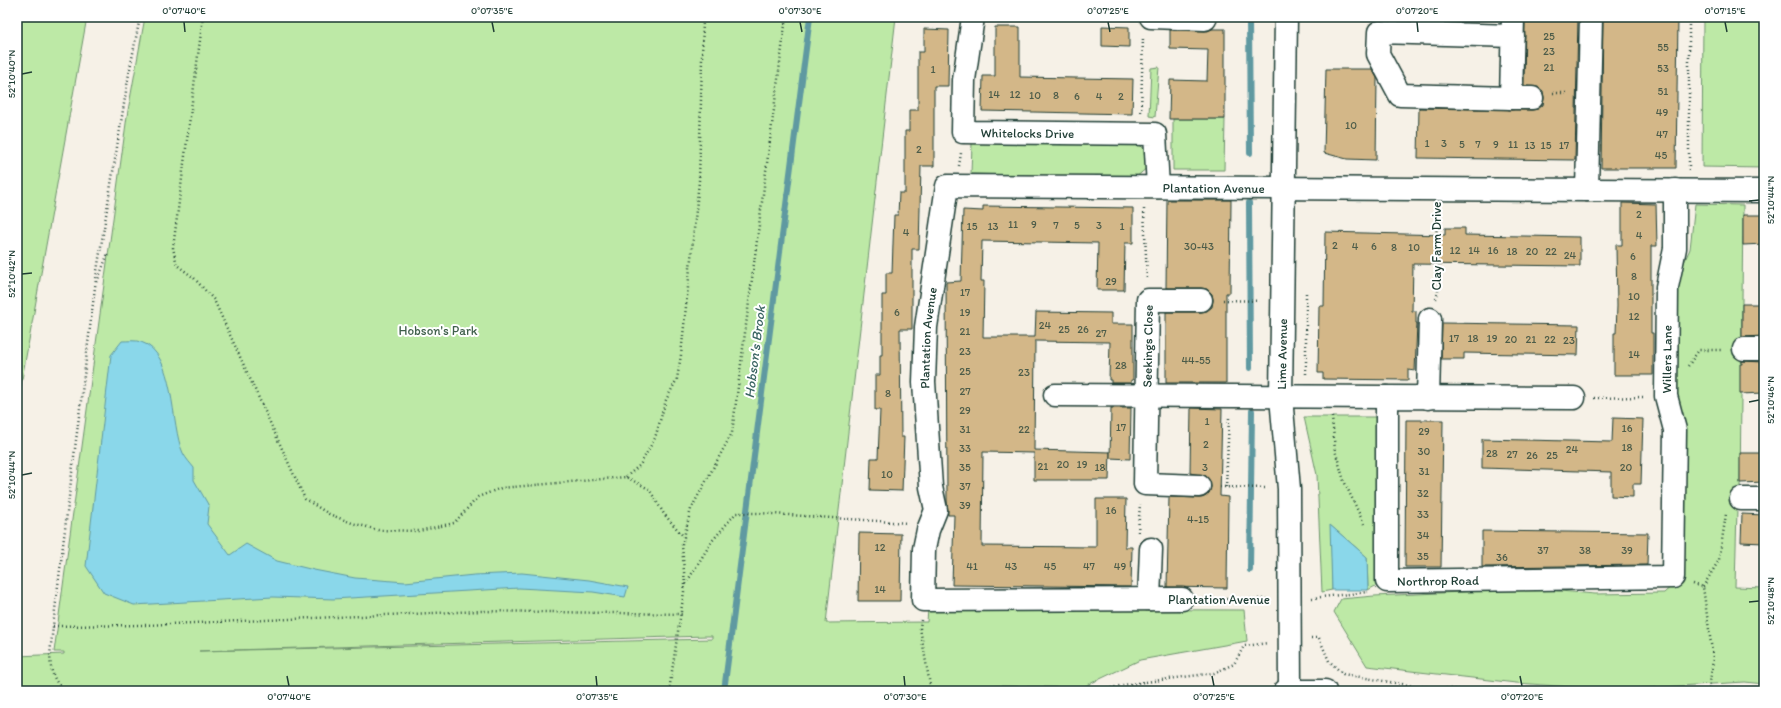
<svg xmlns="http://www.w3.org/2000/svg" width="1781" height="708" viewBox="0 0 1781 708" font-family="Itim,sans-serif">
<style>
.green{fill:#bde9a6;stroke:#6e936d;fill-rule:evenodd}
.water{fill:#8ad7ea;stroke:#5f99a1}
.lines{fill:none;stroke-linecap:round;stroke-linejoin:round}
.stream{stroke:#5f99a1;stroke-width:6}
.building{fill:#d3b788;stroke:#1f3d34}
.minor-casing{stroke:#1f3d34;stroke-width:25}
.major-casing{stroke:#1f3d34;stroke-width:25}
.path{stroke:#1f3d34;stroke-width:2.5;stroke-dasharray:1 3;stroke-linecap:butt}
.minor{stroke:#fff;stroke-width:22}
.major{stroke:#fff;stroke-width:22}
.ticks{fill:none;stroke:#1f3d34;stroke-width:1.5}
.labels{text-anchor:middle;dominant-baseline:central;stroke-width:4;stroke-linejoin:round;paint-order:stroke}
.number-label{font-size:11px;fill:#4c5c49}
.street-label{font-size:13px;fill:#1f3d34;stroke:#fff}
.park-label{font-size:13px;fill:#3f5f4b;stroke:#fff}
.water-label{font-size:14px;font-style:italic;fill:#3a6462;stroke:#fff}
.neatline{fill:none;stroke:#1f3d34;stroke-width:1.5}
.ticks-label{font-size:10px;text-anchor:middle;fill:#1f3d34}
</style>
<rect width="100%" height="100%" fill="#f6f1e7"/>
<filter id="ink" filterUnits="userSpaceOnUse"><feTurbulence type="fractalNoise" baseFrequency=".025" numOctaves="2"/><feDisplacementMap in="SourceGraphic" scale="8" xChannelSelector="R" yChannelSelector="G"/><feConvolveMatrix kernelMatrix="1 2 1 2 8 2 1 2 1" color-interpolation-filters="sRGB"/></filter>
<g filter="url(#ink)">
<g class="green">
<polygon points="17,17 87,17 17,407"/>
<path d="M145 17H896L826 623 927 622 928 609 1244 610 1247 641 1140 660 1081 688 997 686 963 691H17V656L64 654V652H54L127 116ZM707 636H712V639L199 651Z"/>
<polygon points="1703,17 1764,17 1764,168 1702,167"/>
<polygon points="1159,67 1155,117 1149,116 1151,68"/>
<polygon points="1173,119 1225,119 1224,170 1173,170"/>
<polygon points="1136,142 1147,151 1148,167 1135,178 971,174 972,143"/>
<polygon points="1695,204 1743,205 1740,493 1737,508 1735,587 1764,588 1764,684 1745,682 1613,690 1516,683 1367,666 1334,612 1341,599 1374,596 1484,591 1548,590 1595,594 1664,593 1674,584 1681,551 1683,417 1673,398 1673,287 1690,249"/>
<polygon points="1304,417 1377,417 1379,584 1368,590 1367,557 1331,526 1332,590 1322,592 1317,475"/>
</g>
<g class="water">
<path d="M122 341C128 341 136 340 141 342 176 353 170 425 183 453 186 459 191 464 194 468V480L209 506 207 524 230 555 246 544 277 561 314 570 355 578 405 582 474 575 522 573 589 580 628 587 625 597 593 592 519 588 333 599 273 597 134 605 104 593 86 566 111 355Z"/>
<polygon points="1330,525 1367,557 1368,590 1332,590"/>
</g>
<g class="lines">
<g class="stream">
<polyline points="1249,17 1250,153"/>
<polyline points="1249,203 1250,368"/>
<polyline points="1250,570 1252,411"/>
<polyline points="724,691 810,17"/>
</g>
</g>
<g class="building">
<polygon points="1525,17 1578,17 1575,160 1418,158 1419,108 1532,110 1538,109 1543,105 1544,98 1543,91 1538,87 1524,86"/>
<polygon points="1603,17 1678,17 1676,168 1601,168"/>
<polygon points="1102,26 1129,27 1129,47 1102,46"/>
<polygon points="995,27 1020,27 1020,77 1133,79 1132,114 982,111 983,76 995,76"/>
<polygon points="924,29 949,30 948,86 934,86 934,166 921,166 919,249 912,249 912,329 900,329 901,437 904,437 902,491 870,490 871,458 878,458 880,410 875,410 875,375 880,375 880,355 882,355 882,295 886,295 886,273 892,273 894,215 898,215 899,193 905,193 905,131 909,131 909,110 918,110 918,52 924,52"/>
<polygon points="1212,29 1225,29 1225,119 1169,119 1170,80 1207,81 1208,50 1170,49 1170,30 1205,31"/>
<polygon points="1326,69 1372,69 1377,78 1376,160 1347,159 1324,153"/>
<polygon points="1167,200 1231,200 1230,293 1226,293 1226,383 1166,383 1166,312 1201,312 1207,311 1212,307 1213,300 1212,294 1207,289 1201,288 1166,288"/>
<polygon points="1622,203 1656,204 1657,246 1651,246 1651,333 1653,333 1653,375 1614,375 1614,333 1616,333 1617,306 1616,245 1622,245"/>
<polygon points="983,206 1133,208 1133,243 1125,243 1124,290 1097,290 1098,243 982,241 981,281 984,281 983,337 1035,337 1036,312 1111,313 1111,324 1133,324 1133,380 1131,380 1131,383 1111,383 1111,380 1109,380 1110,342 1035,341 1034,450 1110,452 1109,480 1034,480 1034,453 983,452 982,546 1096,547 1096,499 1126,499 1125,547 1132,547 1131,587 952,585 954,515 948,515 947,500 946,282 961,281 963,210 983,211"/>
<polygon points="1743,215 1764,215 1764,244 1743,245"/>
<polygon points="1445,228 1465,228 1465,235 1580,237 1580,266 1413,264 1412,311 1416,311 1416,323 1417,323 1415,371 1408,370 1408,380 1323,379 1323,373 1318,373 1319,306 1324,306 1325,232 1445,235"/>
<polygon points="1742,304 1764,304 1764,336 1742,337"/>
<polygon points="1442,323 1579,325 1578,355 1464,353 1464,359 1441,359"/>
<polygon points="1742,361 1764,362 1764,393 1740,394 1740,364 1742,364"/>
<polygon points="1111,408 1131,408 1130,459 1110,458"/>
<polygon points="1191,408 1222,409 1220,496 1228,497 1227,588 1167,587 1169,497 1199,498 1204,497 1209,493 1211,487 1210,481 1206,476 1190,473"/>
<polygon points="1613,418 1643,419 1641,484 1633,484 1633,497 1611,496 1611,472 1482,468 1482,439 1612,442"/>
<polygon points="1406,420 1443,420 1441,567 1405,567"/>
<polygon points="1740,453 1764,453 1764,482 1740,483"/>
<polygon points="1742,514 1764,515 1764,543 1741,542"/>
<polygon points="1482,531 1648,533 1647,565 1482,567"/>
<polygon points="859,533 901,534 900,601 858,601"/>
</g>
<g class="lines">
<defs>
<g id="minor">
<path id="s1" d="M973 17 964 80 963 132 1155 134 1158 187"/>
<polyline points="1151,17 1205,19"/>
<polyline points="1286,17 1281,397 1289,489 1290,691"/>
<polyline points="1513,36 1379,32 1378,54 1400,95 1511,98 1513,17"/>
<polyline points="1511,98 1532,98"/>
<polyline points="1587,190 1764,191"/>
<polyline points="1744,349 1764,349"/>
<polyline points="1055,395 1387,397"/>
<polyline points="1428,398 1430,319"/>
<path id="s2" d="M1574 398 1387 397V581L1673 577 1675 430 1666 396 1667 287 1675 248V190"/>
<path id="s3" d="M1199 486 1145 484 1148 300H1201"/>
<polyline points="1741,499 1764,499"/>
<polyline points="1149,599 1151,549"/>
<path id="s4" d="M1182 599 923 600 924 549 928 530 936 510 931 487 924 382 926 327 947 186 1587 190 1591 17"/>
</g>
<polyline id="major" points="1285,691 1325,691"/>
</defs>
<use href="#minor" class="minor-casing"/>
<use href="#major" class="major-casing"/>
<g class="path">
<polyline points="203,17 173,248 177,265 194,278 214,300 305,499 329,514 352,523 378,530 419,531 454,523 478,497 501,488 626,477 649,489 664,514 684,537"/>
<polyline points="1553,93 1568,93"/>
<polyline points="1141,112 1143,37"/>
<polyline points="959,166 961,153"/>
<polyline points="1689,170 1689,17"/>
<polyline points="1144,209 1147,280"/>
<polyline points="97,282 108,253"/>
<polyline points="1436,299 1438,292 1436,210"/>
<polyline points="1223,300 1262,301"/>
<polyline points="1688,366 1699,350 1723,350"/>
<polyline points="1306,374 1306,293"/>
<polyline points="1594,398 1645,397"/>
<polyline points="1332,417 1335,450 1344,481 1364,524"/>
<polyline points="626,477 640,465 655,438 666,400 677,379 681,355 699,181 703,17"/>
<polyline points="1220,487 1267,488"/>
<polyline points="1226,487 1229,418"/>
<polyline points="1138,532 1140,504"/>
<polyline points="1693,584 1703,587 1713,658 1709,691"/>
<polyline points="685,585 682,545 691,509 732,433 786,17"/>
<polyline points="1703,587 1719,560 1726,514"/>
<polyline points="1312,598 1368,592"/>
<polyline points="1202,599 1269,599"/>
<polyline points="921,620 920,628 931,691"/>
<polyline points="53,626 145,625 481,611 682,614"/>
<polyline points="1311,638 1319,638 1329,661 1343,674 1413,686 1474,691"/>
<path d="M65 691C44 674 51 650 53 626L97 271 128 79 140 17"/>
<polyline points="669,691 685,585 712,541 736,513 759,513 908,523"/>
<polyline points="1099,691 1123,685 1214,673 1234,664 1244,646 1268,643"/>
</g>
<use href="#minor" class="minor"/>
<use href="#major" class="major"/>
</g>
</g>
<path class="ticks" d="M184 22 185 32M492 22 494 32M800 22 802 32M1108 22 1110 32M1417 22 1418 32M1725 22 1727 32M22 74 32 72M1749 201 1759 200M22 274 32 273M1749 402 1759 400M22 475 32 473M1749 602 1759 601M287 676 289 686M596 676 597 686M904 676 905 686M1212 676 1214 686M1520 676 1522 686"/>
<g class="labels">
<g class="number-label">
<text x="1549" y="36">25</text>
<text x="1663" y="47">55</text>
<text x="1549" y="51">23</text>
<text x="1549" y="67">21</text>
<text x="1663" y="68">53</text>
<text x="933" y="69">1</text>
<text x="1663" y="91">51</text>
<text x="994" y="94">14</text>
<text x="1015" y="94">12</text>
<text x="1035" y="95">10</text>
<text x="1056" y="95">8</text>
<text x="1077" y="96">6</text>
<text x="1099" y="96">4</text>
<text x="1121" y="96">2</text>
<text x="1662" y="112">49</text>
<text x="1351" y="125">10</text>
<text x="1662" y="134">47</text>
<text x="1427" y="143">1</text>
<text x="1444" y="143">3</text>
<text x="1462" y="144">5</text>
<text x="1478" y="144">7</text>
<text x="1496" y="144">9</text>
<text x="1513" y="144">11</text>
<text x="1530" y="145">13</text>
<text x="1546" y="145">15</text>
<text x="1564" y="145">17</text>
<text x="919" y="149">2</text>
<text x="1661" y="155">45</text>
<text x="1639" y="214">2</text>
<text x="1013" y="224">11</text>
<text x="1034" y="224">9</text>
<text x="1056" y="225">7</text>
<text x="1077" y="225">5</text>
<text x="1099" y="225">3</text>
<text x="972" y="226">15</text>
<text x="993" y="226">13</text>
<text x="1122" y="226">1</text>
<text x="906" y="232">4</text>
<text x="1639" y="235">4</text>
<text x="1335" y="245">2</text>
<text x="1199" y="246">30-43</text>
<text x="1355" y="246">4</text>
<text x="1374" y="246">6</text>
<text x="1394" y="247">8</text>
<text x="1414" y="247">10</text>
<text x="1455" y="250">12</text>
<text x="1474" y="250">14</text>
<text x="1493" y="250">16</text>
<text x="1512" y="251">18</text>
<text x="1532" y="251">20</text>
<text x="1551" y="251">22</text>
<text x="1570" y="255">24</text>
<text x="1633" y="256">6</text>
<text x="1634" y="276">8</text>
<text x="1111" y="281">29</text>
<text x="965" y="292">17</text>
<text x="1634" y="296">10</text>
<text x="897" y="312">6</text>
<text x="965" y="312">19</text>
<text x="1634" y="316">12</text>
<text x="1045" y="325">24</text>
<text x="1064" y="329">25</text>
<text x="1083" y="329">26</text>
<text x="965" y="331">21</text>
<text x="1101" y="333">27</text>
<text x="1454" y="338">17</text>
<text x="1473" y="338">18</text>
<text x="1492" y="338">19</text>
<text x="1511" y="339">20</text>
<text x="1531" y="339">21</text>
<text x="1550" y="339">22</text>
<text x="1569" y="340">23</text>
<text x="965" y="351">23</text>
<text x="1634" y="354">14</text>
<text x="1196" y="360">44-55</text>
<text x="1121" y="365">28</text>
<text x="965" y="371">25</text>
<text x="1024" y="372">23</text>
<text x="965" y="391">27</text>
<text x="888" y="393">8</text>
<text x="965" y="410">29</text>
<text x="1207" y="421">1</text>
<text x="1121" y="427">17</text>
<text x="1627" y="428">16</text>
<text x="965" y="429">31</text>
<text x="1024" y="429">22</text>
<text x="1424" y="431">29</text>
<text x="1206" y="444">2</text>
<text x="1627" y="447">18</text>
<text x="965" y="448">33</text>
<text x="1572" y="449">24</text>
<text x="1424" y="451">30</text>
<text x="1492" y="453">28</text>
<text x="1512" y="454">27</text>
<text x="1532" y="455">26</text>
<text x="1552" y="455">25</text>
<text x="1063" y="464">20</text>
<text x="1082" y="464">19</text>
<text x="1043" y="466">21</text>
<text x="965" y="467">35</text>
<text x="1100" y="467">18</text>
<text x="1205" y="467">3</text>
<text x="1626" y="467">20</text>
<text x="1424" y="471">31</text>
<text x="887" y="474">10</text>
<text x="965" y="486">37</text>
<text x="1423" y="493">32</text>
<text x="965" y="505">39</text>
<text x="1111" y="510">16</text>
<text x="1423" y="514">33</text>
<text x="1198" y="519">4-15</text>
<text x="1423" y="535">34</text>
<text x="880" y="547">12</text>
<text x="1543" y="550">37</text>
<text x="1585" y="550">38</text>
<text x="1627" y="550">39</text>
<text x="1423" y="556">35</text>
<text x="1502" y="557">36</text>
<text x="972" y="566">41</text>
<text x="1011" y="566">43</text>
<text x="1050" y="566">45</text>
<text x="1089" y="566">47</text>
<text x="1120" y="566">49</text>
<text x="880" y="589">14</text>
</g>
<g class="street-label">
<text stroke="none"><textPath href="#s1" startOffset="180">Whitelocks Drive</textPath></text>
<text stroke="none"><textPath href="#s4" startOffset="944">Plantation Avenue</textPath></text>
<text transform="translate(1436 246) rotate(-90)">Clay Farm Drive</text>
<text stroke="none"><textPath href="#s4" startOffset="524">Plantation Avenue</textPath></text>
<text stroke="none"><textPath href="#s3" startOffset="192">Seekings Close</textPath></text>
<text transform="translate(1282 354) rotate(-89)">Lime Avenue</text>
<text stroke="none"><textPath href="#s2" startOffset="876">Willers Lane</textPath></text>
<text stroke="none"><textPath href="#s2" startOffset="422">Northrop Road</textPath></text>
<text x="1219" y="599">Plantation Avenue</text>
</g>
<g class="park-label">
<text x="438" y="330">Hobson's Park</text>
</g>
<g class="water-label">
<text transform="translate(755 352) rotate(-83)">Hobson's Brook</text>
</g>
</g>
<rect width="1781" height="708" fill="none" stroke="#fff" stroke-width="44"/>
<rect x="22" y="22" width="1737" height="664" class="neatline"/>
<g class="ticks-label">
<text x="184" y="14">0°07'40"E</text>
<text x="492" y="14">0°07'35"E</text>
<text x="800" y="14">0°07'30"E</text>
<text x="1108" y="14">0°07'25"E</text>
<text x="1417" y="14">0°07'20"E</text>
<text x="1725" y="14">0°07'15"E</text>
<text transform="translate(11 74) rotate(-90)" y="4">52°10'40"N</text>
<text transform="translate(1770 200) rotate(-90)" y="4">52°10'44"N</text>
<text transform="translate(11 274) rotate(-90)" y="4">52°10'42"N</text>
<text transform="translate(1770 400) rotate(-90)" y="4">52°10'46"N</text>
<text transform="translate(11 475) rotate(-90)" y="4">52°10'44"N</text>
<text transform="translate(1770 601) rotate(-90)" y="4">52°10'48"N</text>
<text x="289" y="700">0°07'40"E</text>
<text x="597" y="700">0°07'35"E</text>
<text x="905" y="700">0°07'30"E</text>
<text x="1214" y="700">0°07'25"E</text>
<text x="1522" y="700">0°07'20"E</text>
</g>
</svg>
